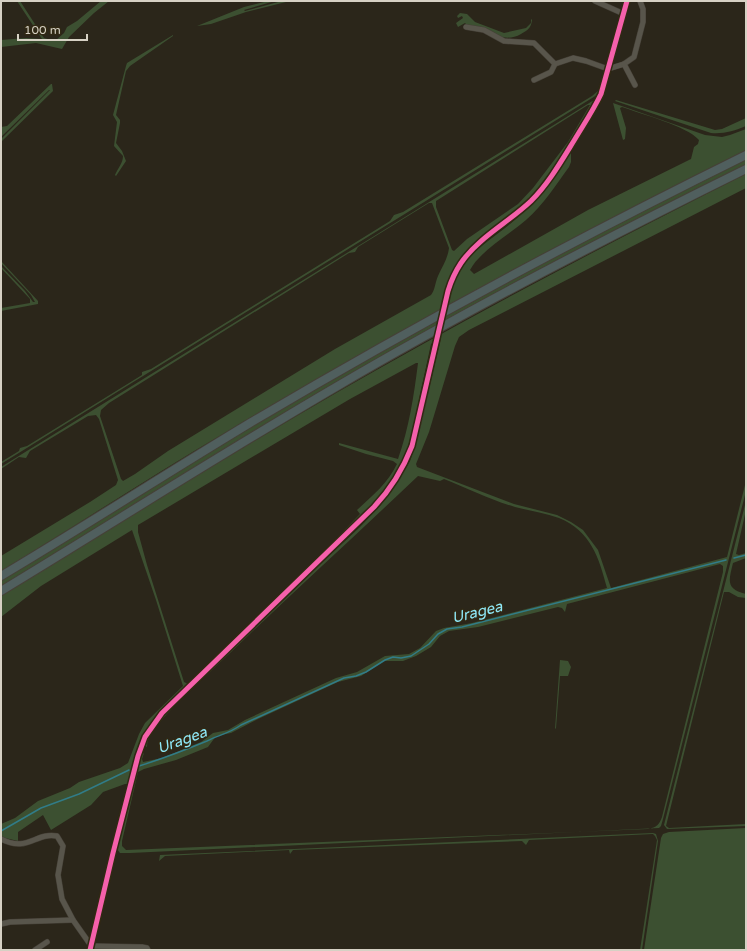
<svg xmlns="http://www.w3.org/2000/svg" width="747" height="951" viewBox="0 0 747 951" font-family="'Varela Round',sans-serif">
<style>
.green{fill:#3c5031;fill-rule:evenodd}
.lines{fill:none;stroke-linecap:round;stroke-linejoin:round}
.stream{stroke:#317c88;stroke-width:1.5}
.minor-casing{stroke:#464138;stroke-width:6}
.highway-casing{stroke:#464138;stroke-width:10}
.minor{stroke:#58554b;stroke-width:5}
.highway{stroke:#505f5e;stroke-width:8}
.minor-bridge-casing{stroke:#464138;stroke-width:6;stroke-linecap:butt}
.minor-bridge{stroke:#58554b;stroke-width:5}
.cycleway-casing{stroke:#312914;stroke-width:8}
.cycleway{stroke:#f560ab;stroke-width:5}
.labels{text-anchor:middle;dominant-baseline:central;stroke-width:3;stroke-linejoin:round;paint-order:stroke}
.water-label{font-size:15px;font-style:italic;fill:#8fe9f9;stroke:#312914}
</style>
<rect width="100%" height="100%" fill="#2b261a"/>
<g class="green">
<polygon points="17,1 20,1 44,38 55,41 64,33 67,27 77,21 101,1 109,1 94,13 69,37 62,49 36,43 1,47 1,40 26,38 42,39"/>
<polygon points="268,1 275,1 244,10 245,11 282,1 290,1 246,12 211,24 197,26 244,7"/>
<path d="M460 13 467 14 475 22 504 33 526 28 531 23V19L532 20C531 28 528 30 521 34 502 45 486 28 467 25L465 23 458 27 456 23 463 18 462 16 458 18 457 16Z"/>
<path d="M173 35V36L130 66 126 71 116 115 120 120V123L116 143 122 151 126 161 116 176 115 175C118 168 123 163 123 156L114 146 117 122 113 115 126 66 127 63Z"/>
<polygon points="51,84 52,84 53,91 1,142 1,139 50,90 49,90 1,137 2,133 1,127 7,126"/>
<polygon points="601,85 597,95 1,464 1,462 19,451 20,448 27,446 142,375 142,372 151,369 390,221 394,215 403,212 592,96 599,90 600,86"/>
<path d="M594 100 595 102C576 134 556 167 532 196 502 231 457 244 444 293L452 289C465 253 482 247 510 224 534 204 557 179 570 151L571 153V162L569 167C556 185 543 205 526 220 510 234 480 251 470 270L474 274 588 210 691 159 694 147 698 144 699 140C687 126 641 114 622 107L620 108 626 128 625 139 623 140 613 103 705 135 722 137 730 135 746 129V150C570 237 397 330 228 431 151 476 77 525 1 571V556L90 502 116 485 118 480 99 419 96 415 88 416 30 451 26 458 19 457 1 469V467ZM588 105H590L568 142 533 188 518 204 467 239 454 251 452 250 436 207V201ZM429 203H432L449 248C448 258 442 267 438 276 435 283 435 290 431 295L335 349 168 451 135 474 123 481 121 479 100 416 101 410 109 403 349 253 355 252 358 247Z"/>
<path d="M616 100 715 130 722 129 746 118V126C734 131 724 134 711 133L615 101Z"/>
<path d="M746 158V165L528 277 1 587V579C122 505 243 430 366 359 490 288 618 224 746 158Z"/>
<path d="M746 174V188L469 330 459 337 455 346 429 432 416 464 417 467 514 504 557 515 571 522 583 530 598 550 611 588 727 557 746 481V491L663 819 661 826 659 828 130 853H120L117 849 141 755 144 753 142 759 143 762 162 758 201 742 213 733 228 730 245 720 336 678 357 672 385 656 409 654 420 648 436 631 444 628 472 623 607 588C599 558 591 531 559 518 545 513 530 511 515 507 491 500 467 488 444 479L440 481 418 476C356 535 292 593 230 653 207 675 180 698 159 723 153 730 147 738 147 747L144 745 149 733 165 714 284 598 360 527 380 506 393 489 410 461 416 443 441 338 431 344 412 432 407 450 394 477 384 492 350 527 160 712C139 737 136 753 129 784H125L103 792 91 805 51 830 43 815 18 832V841L1 837V824L15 818 38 801 70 788 79 782 120 768 128 763 139 734 145 723 183 686 156 600 132 530 41 586 1 617V596C113 528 223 458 336 393 470 316 607 244 746 174ZM416 363H418C414 395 409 428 398 459L339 443V445L366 454 393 461 397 464C388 483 372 496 357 510L360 514 332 543 188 684 184 682 147 565 138 532V525L350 399ZM720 564 723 566V572L662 817C659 825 657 827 648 829L126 850 122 846V841L138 772 144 769 176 760 208 747 216 736 231 733 258 719 338 682 361 676 384 661H403L416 656 431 647 440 636 449 631 478 627 558 607 562 608 565 612 567 604Z"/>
<polygon points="1,261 38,301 38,304 1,311 1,308 30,303 30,299 1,268 1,266 25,291 33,302 35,302 31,295 1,263"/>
<path d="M746 501V510L736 554 739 555 746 553V558L733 563C729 580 725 589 746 594V598L738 597 729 592H724L666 826 669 828 746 824V826L667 829 664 825Z"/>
<polygon points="560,660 568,661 571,667 568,676 560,676 556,728 555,729"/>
<polygon points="746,828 746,950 644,950 661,838 663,834 669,832"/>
<polygon points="653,833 656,834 658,841 642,950 640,950 657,840 655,836 653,834 529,840 526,845 522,841 293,850 290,854 289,850 165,856 159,861 160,855"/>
</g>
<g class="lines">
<g class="stream">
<polyline points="734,558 746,555"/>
<path d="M139 766C162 759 185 750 207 741 219 735 230 733 241 725L344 678 356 676 366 672 385 660 393 657 401 658 411 656 429 644 438 634 447 629 462 627 726 560"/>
<polyline points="1,831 41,808 79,794 129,770"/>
</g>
<defs>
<g id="minor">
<polyline points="595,1 624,14"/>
<polyline points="466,27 484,30 504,41 534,43 555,64 573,58 586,61 608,69 624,64 634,57 643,22 643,9 640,1"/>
<polyline points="624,64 635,85"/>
<polyline points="534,80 551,72 555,64"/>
<path d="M448 291C451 281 455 272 461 263 478 238 509 222 531 201 549 183 562 160 575 139 584 124 594 109 601 94L627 1"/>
<path d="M1 839C28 853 35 832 57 836L63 846 58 875 62 899 73 920 92 947"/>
<polyline points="1,924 10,922 73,920"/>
<polyline points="91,946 142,947 147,948 148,950"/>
<polyline points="35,950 47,942"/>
<path d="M90 950 113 853 138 756 145 737 162 713 374 507C386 494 397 481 404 465 420 432 426 387 434 351"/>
</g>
<g id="highway">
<path d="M1 576C85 526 167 473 250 423 412 327 578 238 746 155"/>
<path d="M1 591C113 523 223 453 336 387 469 309 608 237 746 169"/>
</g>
</defs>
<use href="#minor" class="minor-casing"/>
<use href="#highway" class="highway-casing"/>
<use href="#minor" class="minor"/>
<use href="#highway" class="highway"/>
<defs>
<polyline id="minor-bridge" points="434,351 448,291"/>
</defs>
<use href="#minor-bridge" class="minor-bridge-casing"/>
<use href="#minor-bridge" class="minor-bridge"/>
<defs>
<path id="cycleway" d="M90 950 113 853 138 756 145 737 162 713 374 507C391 489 403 469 412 446L448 291C451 281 455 272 461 263 478 238 509 222 531 201 549 183 562 160 575 139 584 124 594 109 601 94L627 1"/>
</defs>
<use href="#cycleway" class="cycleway-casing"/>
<use href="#cycleway" class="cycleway"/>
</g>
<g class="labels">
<g class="water-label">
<text transform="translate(477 612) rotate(-14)">Uragea</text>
<text transform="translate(182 740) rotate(-20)">Uragea</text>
</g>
</g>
<rect width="747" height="951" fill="none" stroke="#d6d1c4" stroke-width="4"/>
<path d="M18 34v6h69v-6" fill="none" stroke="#d6d1c4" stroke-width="2"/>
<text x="24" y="34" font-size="12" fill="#d6d1c4" stroke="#312914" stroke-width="3" paint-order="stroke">100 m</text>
</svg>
